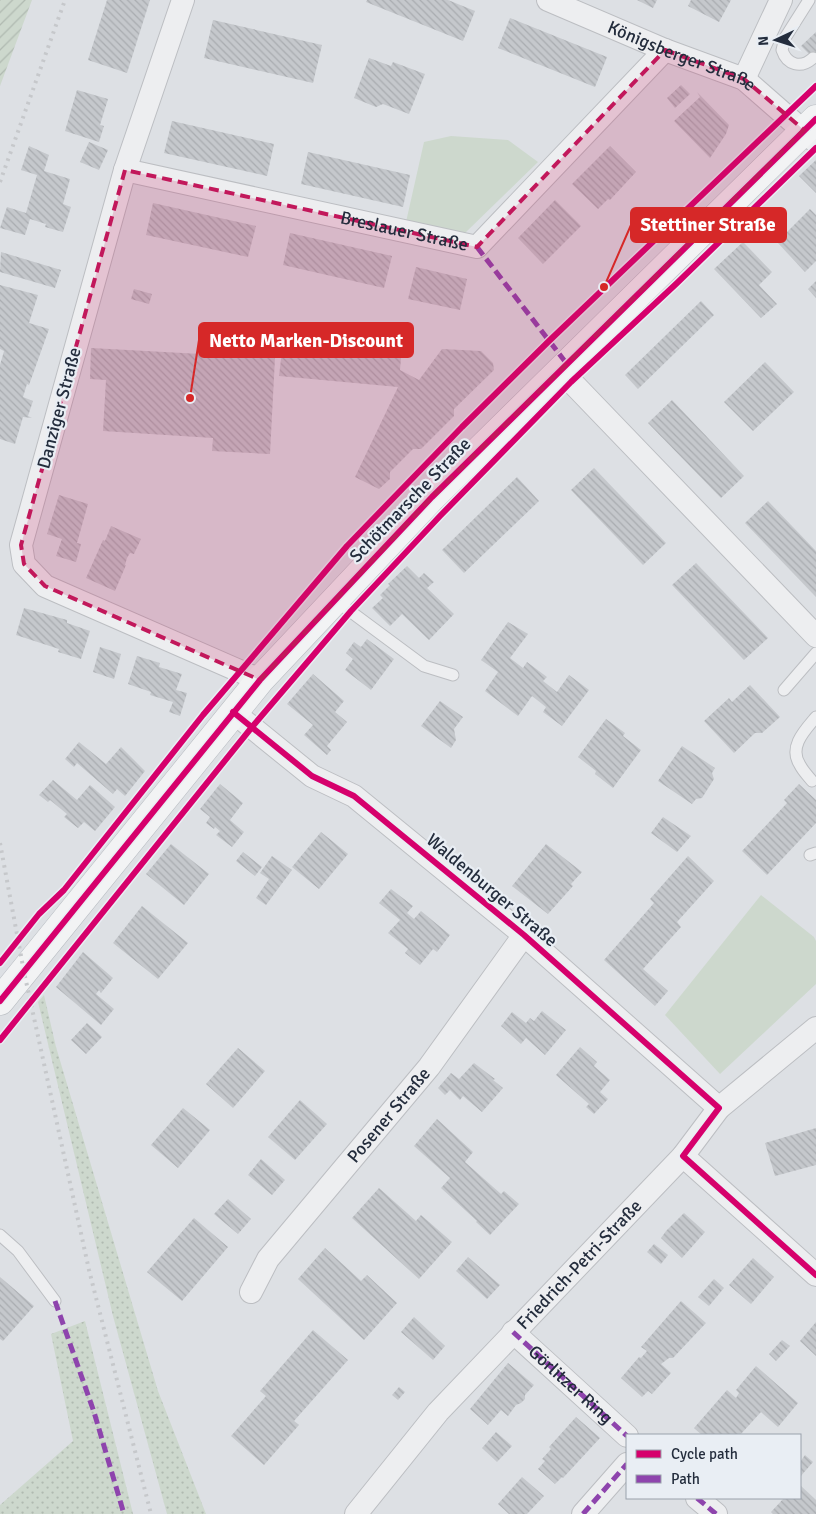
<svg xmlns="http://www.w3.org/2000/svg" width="816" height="1514" viewBox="0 0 816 1514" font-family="Signika,sans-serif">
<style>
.grass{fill:url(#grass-dots)}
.park{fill:#cdd8cd}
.garden{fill:url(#garden-furrows)}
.building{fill:url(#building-back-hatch)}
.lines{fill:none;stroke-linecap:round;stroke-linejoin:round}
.service-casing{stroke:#bcbec2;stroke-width:13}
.minor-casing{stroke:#bcbec2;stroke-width:24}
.primary-casing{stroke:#b9bdc2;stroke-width:29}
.service{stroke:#edeef0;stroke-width:11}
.minor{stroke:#edeef0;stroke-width:22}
.primary{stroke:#f2f3f4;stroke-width:28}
.rail{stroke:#c6c8cb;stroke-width:4;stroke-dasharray:2.5 5;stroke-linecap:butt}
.quiet{stroke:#8e44ad;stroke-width:5;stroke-dasharray:10 5;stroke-linecap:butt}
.cycleway-casing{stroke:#e9eef4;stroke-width:9}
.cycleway{stroke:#d6006c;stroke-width:6}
.marked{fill:#c2185b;fill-opacity:0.2;stroke:#c2185b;stroke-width:4;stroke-dasharray:10 6;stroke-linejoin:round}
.labels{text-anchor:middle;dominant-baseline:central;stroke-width:4.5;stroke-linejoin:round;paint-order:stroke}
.street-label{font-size:18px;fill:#242d3d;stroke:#e9eef4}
.leader{fill:none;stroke:#d62828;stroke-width:2}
.callout-dot{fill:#d62828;stroke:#e9eef4;stroke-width:2}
.callout{fill:#d62828;stroke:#d62828;stroke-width:2}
.callout-label{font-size:19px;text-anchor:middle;font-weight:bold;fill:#fff}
</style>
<defs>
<pattern id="grass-dots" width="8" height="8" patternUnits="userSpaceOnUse" patternTransform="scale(1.25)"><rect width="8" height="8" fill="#cdd8cd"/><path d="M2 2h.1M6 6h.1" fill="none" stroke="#b0bab1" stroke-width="1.8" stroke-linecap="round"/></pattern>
<pattern id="garden-furrows" width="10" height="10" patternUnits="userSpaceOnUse" patternTransform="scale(1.25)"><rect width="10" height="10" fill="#cdd8cd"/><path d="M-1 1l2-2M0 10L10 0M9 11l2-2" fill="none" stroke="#b0bab1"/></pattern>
<pattern id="building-back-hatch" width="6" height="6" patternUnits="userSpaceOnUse" patternTransform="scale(1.25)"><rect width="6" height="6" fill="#c5c8cc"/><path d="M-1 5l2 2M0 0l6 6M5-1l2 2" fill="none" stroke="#a9acb0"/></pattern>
</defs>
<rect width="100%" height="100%" fill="#dde0e4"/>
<g class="grass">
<polygon points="44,995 56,1047 158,1391 206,1514 167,1514 113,1316 38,1002"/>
<polygon points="85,1321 133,1514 0,1514 0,1505 73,1441 51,1334"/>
</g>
<g class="park">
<polygon points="451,136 508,140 538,162 464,234 406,222 424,142"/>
<polygon points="761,895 814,937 816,941 816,984 720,1074 665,1015"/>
</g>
<polygon class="garden" points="0,0 32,0 0,86"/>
<g class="building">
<polygon points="107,0 150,0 127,73 88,60"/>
<polygon points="367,0 448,0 475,11 463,41 366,2"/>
<polygon points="637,0 657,0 653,8"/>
<polygon points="691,0 731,0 719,22 688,6"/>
<polygon points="510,18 607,57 595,87 498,48"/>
<polygon points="213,20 322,45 313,83 204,58"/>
<polygon points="816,32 816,61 801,46"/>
<polygon points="369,58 391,66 393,62 425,74 409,114 383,104 376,107 354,98"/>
<polygon points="681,85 690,94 675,108 667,98"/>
<polygon points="77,90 108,99 100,125 104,126 99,142 65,131"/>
<polygon points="697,92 729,125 726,134 710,158 674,121 700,97"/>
<polygon points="172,121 274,144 267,176 164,153"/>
<polygon points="89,142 108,150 99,170 80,162"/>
<polygon points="29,146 49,155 44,171 70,179 63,204 71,207 63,232 45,227 46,224 30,219 25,235 0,228 7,207 26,213 37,175 21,170"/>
<polygon points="610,146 636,172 610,200 608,199 598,209 572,184"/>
<polygon points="308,152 410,175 403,207 301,184"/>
<polygon points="816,160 816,193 799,176"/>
<polygon points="555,200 581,226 543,264 518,238"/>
<polygon points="153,203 256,226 248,257 146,235"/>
<polygon points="810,209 816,215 816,261 805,272 777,242"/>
<polygon points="290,233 392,256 384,288 283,265"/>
<polygon points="743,242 772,272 759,285 777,304 761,318 714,269"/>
<polygon points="1,252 61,270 55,288 0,272"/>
<polygon points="416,267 467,279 460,310 408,299"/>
<polygon points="816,281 816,298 808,289"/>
<polygon points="0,285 38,295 29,323 49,329 29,385 27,384 23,397 33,401 28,416 32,418 23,417 15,444 0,439 0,365 4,351 0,349"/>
<polygon points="134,289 152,294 149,304 131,299"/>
<polygon points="701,301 714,315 638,389 625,375"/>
<polygon points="302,338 402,347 400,370 419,380 442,349 481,351 493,363 494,370 454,409 454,416 421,449 413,449 390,472 390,479 379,489 355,477 398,387 279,376 282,351 300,353"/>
<polygon points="91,348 275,358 270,454 212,451 213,438 103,431 106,380 90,379"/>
<polygon points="765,362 794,392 753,431 724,402"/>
<polygon points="672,400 744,476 721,498 648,423"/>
<polygon points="594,468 666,543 643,565 571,490"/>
<polygon points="517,477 539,501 464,573 442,550"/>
<polygon points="59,495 88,504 77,543 81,544 76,562 56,556 62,539 47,534"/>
<polygon points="768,501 816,551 816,597 745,523"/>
<polygon points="111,526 141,539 134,554 130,553 127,558 125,565 126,565 115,591 86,578 103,540 105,541"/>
<polygon points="696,563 768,638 744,660 672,585"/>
<polygon points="407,566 419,578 424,573 434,582 427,588 454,614 429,640 402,614 390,626 372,608 383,598 380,595 390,585 388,584"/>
<polygon points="24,608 67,620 67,623 90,631 81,659 58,652 59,649 16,635"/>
<polygon points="508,622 528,634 510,658 523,668 527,662 547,677 543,681 557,692 569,675 589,690 562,726 543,712 546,707 532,696 518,716 485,691 498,672 481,660"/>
<polygon points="367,639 394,659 371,690 345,670 353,659 346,653 354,642 361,647"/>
<polygon points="100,647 121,654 114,679 93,672"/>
<polygon points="137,656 160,663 159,667 182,674 176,690 187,693 180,716 169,712 173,702 150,695 151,692 128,684"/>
<polygon points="313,674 344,701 335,712 347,722 327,746 331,750 327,755 304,735 313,725 287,704"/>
<polygon points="750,685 780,717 762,733 755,733 734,753 704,721 729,698 732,702"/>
<polygon points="440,701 463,717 454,729 456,740 451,748 421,726"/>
<polygon points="606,719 625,733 623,736 641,750 613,788 595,774 596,771 578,757"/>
<polygon points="79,742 106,764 121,747 145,771 125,796 117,789 113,794 77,763 74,767 65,759"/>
<polygon points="682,746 715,768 712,773 714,779 702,798 696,799 692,804 658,781"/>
<polygon points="53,780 77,800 90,785 115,807 95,831 84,822 78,828 64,817 67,814 50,800 48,802 39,795"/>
<polygon points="220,784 243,803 230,820 244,832 232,847 216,835 220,831 215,827 214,829 206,823 210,817 200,809"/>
<polygon points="799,784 816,800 816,823 767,875 742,851 787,803 784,800"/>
<polygon points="663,817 691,836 677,852 651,833"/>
<polygon points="321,832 348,854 319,889 292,867"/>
<polygon points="171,844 209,874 184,905 146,874"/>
<polygon points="546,844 582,872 571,884 573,886 548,914 512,886"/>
<polygon points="243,852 262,867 255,876 236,861"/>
<polygon points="272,856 292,870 266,905 256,898 269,879 260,873"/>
<polygon points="688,856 714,881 677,922 681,927 643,969 668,991 655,1006 604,960 654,903 650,899"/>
<polygon points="391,889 413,906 407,913 414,919 421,911 450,935 437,952 433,949 420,965 405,953 408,949 388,933 400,920 379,903"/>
<polygon points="142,906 188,943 158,979 113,943"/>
<polygon points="83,952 113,978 101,993 99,990 96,994 114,1009 101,1025 56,987"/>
<polygon points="542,1011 566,1030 545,1055 526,1038 521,1044 501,1026 512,1012 526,1023 530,1018 534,1021"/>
<polygon points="87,1023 102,1037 86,1054 71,1040"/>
<polygon points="580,1047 597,1062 594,1066 610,1080 600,1092 608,1099 594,1114 586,1107 589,1104 556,1075"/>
<polygon points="238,1048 265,1071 233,1108 206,1084"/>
<polygon points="474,1063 495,1079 493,1080 503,1088 482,1112 463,1096 460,1100 450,1090 445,1095 438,1088 451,1073 459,1079"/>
<polygon points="300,1100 327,1124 295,1160 268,1137"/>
<polygon points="183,1108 210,1130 178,1168 151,1145"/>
<polygon points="437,1119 473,1152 465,1162 501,1194 504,1191 519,1204 490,1235 476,1222 477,1221 441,1188 450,1178 414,1146"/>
<polygon points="816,1128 816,1165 775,1176 765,1143"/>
<polygon points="261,1159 285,1180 272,1195 248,1175"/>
<polygon points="379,1188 416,1221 421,1215 452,1242 419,1279 352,1218"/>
<polygon points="228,1199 251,1219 238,1234 214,1214"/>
<polygon points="684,1213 705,1232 682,1258 661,1238 666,1231"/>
<polygon points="194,1218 228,1247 182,1301 147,1272"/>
<polygon points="654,1244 668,1255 661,1264 647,1252"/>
<polygon points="325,1248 361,1281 367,1275 397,1303 364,1340 298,1279"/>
<polygon points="468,1257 500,1285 487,1299 456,1271"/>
<polygon points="753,1258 774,1277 751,1304 729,1285"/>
<polygon points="0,1277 34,1306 3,1341 0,1339"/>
<polygon points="714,1279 724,1288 709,1306 698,1297"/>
<polygon points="681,1301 706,1323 673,1358 669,1358 661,1364 671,1373 652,1394 648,1391 642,1397 621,1378 639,1357 641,1358 647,1351 641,1347"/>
<polygon points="414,1317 445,1346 433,1360 401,1332"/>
<polygon points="816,1322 816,1356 800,1341"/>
<polygon points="313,1330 348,1360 294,1421 299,1425 264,1465 231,1436 266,1396 260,1391"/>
<polygon points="782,1340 790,1346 776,1361 769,1354"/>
<polygon points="508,1363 534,1385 525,1395 525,1399 521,1403 516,1405 508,1416 501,1410 488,1425 470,1409"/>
<polygon points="756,1366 798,1403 778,1427 761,1412 740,1435 702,1435 694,1428 727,1390 736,1398 739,1393 736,1390"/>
<polygon points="399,1387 405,1392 398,1400 392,1395"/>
<polygon points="576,1417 600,1438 563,1478 562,1477 555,1484 538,1469 545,1461 542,1459 551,1449 549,1447"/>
<polygon points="496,1432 512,1446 497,1462 482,1448"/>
<polygon points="805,1455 813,1462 800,1477 800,1462"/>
<polygon points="522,1477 544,1496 527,1514 509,1514 498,1504"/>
<polygon points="800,1485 816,1500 816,1514 773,1514 771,1512 784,1498 800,1498"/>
</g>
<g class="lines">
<defs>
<g id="service">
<path d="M809 0 785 38 782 50C787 65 801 69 813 58"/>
<polyline points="335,600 424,666 453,675"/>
<polyline points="784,690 816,653"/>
<path d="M812 781C808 776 803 771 800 765 788 747 805 730 816 717"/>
<polyline points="810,855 816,853"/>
<polyline points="0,1235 18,1251 55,1301"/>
</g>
<g id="minor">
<polyline points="183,0 125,170 21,545 24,564 45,586 260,680"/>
<path id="s1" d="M548 0 665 50 744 79 816 142"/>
<polyline points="744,79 781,0"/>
<path id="s2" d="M125 170 477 247 665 50"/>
<polyline points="561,371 816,636"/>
<polyline points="233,712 312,776 354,796 524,935 719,1108"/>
<polyline points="683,1156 816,1275"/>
<path id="s3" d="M251 1292 268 1259 429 1067 524 935"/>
<path id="s4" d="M513 1332 627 1436"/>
<polyline points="697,1498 716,1514"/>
<path id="s5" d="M356 1514 438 1412 683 1156 719 1108 816 1028"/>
<polyline points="583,1514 627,1464"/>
</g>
<polyline id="primary" points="0,1001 260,680 432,497 816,119"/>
</defs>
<use href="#service" class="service-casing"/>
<use href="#minor" class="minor-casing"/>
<use href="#primary" class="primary-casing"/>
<use href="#service" class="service"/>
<use href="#minor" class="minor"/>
<use href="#primary" class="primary"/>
<g class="rail">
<polyline points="0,182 65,0"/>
<polyline points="0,843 24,972 89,1270 151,1514"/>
</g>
<g class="quiet">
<polyline points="477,247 567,364"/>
<polyline points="55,1301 94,1412 124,1514"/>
<polyline points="513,1332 627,1436"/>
<polyline points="697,1498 716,1514"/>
<polyline points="583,1514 627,1464"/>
</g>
<defs>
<g id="cycleway">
<polyline points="233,712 312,776 354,796 524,935 719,1108 683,1156 816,1275"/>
<polyline points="0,963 39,914 64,890 203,715 347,546 462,427 549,341 816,86"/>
<polyline points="0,1001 260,680 432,497 816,119"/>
<polyline points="0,1040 252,727 351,611 440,516 571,382 676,284 816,148"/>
</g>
</defs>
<use href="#cycleway" class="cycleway-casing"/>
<use href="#cycleway" class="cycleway"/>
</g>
<path class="marked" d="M665 50 744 79 804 130 432 497 260 680 45 586 24 564 21 545 125 170 477 247Z"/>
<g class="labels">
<g class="street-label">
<text stroke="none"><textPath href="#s1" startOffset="145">Königsberger Straße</textPath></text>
<text stroke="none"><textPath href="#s2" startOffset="286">Breslauer Straße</textPath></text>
<text transform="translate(59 408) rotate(-75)">Danziger Straße</text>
<text transform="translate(410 500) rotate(-46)">Schötmarsche Straße</text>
<text transform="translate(492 890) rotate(40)">Waldenburger Straße</text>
<text stroke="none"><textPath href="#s3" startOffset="225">Posener Straße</textPath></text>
<text stroke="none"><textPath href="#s5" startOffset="335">Friedrich-Petri-Straße</textPath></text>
<text stroke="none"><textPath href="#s4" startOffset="78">Görlitzer Ring</textPath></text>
</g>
</g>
<path class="leader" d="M604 287L631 225M190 398L199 340"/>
<g class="callout-dot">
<circle cx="604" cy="287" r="5"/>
<circle cx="190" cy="398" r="5"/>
</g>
<g class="callout">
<rect x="631" y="208" width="155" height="34" rx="5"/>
<rect x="199" y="323" width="214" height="34" rx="5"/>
</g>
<g class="callout-label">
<text x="708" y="231">Stettiner Straße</text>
<text x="306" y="347">Netto Marken-Discount</text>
</g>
<rect x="626" y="1434" width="175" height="65" fill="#e9eef4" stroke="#9aa1ab"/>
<rect x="636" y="1450" width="25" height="8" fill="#d6006c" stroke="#9aa1ab"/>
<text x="671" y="1459" font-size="15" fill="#242d3d">Cycle path</text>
<rect x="636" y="1475" width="25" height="8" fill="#8e44ad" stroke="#9aa1ab"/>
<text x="671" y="1484" font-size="15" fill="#242d3d">Path</text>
<g transform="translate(776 40) rotate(266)" stroke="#e9eef4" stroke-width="4" paint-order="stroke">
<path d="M0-4L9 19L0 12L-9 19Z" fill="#242d3d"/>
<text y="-8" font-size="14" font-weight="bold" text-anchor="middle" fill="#242d3d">N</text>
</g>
</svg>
